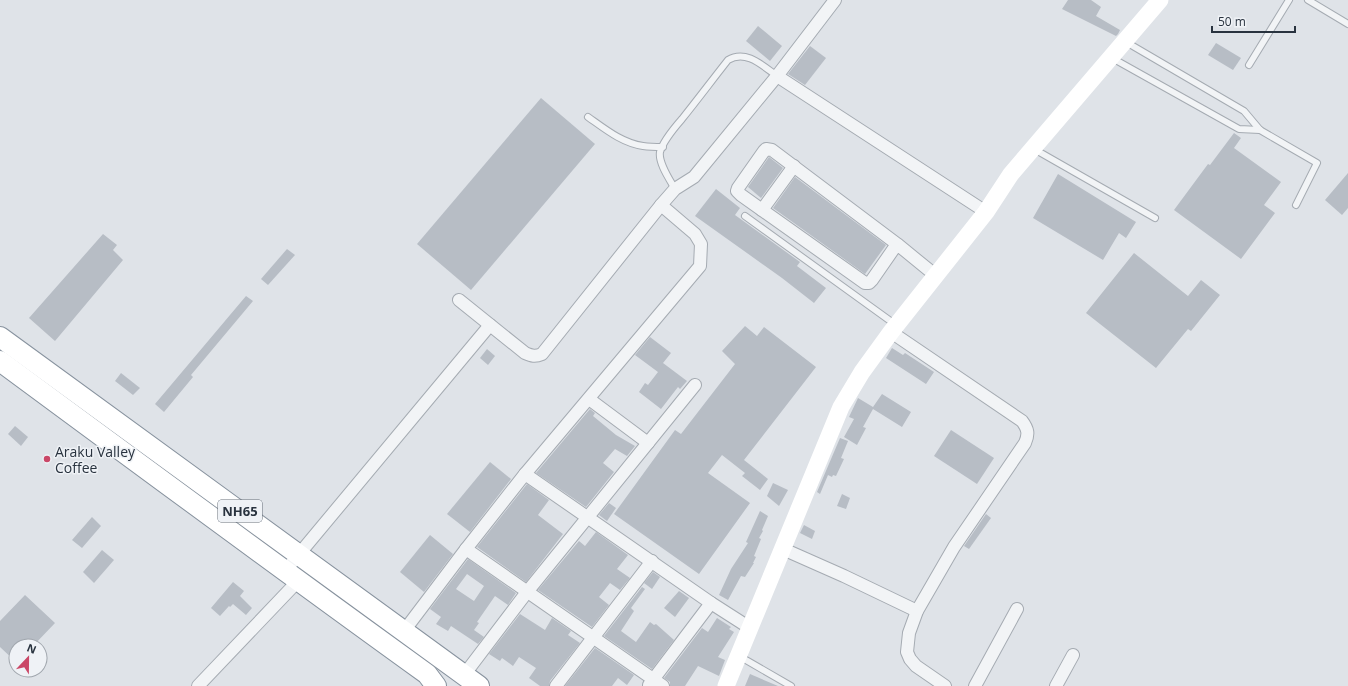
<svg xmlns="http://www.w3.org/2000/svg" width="1348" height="686" viewBox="0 0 1348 686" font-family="'Open Sans',sans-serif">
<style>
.building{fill:#b7bdc5;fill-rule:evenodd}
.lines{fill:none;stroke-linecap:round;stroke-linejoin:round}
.service-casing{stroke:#a5abb2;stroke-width:8}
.minor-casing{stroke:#a5abb2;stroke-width:14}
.trunk-casing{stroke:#87929e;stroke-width:22}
.service{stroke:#f2f4f6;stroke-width:6}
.minor{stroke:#f2f4f6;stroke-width:12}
.secondary{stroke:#fff;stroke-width:17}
.trunk{stroke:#fff;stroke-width:20}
.poi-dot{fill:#ca4767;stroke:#eff2f6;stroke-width:1.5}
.labels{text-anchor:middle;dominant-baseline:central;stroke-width:3;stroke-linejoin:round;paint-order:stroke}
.shield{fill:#eff2f6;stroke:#646c76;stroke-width:1}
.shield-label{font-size:13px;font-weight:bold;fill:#29333f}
.poi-label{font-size:14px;fill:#29333f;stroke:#eff2f6;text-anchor:start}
</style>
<rect width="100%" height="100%" fill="#dfe3e8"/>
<g class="building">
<polygon points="1068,0 1091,0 1101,7 1096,16 1120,30 1118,34 1116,36 1062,9"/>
<polygon points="758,26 782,46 770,61 746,41"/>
<polygon points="1216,43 1241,58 1233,70 1208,55"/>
<polygon points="810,46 826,58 805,85 788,74"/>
<polygon points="541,98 595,144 471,290 417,244"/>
<polygon points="1234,133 1241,138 1234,148 1281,182 1264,205 1275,213 1241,259 1174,210 1208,164 1210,165"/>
<polygon points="769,157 783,168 761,198 748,187"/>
<polygon points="1348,173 1348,208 1342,215 1325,200"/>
<polygon points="1058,174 1136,222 1126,238 1119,233 1103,260 1033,218"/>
<polygon points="795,177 886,245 865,274 773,208"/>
<polygon points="716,189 740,208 735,215 800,262 797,266 826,288 814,303 782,278 695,216"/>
<polygon points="103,234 117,245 113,250 123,260 55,341 29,318"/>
<polygon points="287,249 295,255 268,285 261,279"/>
<polygon points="1134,253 1188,296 1201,280 1220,295 1191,331 1188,329 1156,368 1086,313"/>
<polygon points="246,296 253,301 191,375 193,377 164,412 155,404"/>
<polygon points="745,326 757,336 764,327 816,367 744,460 768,479 760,490 742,476 745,473 722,455 708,473 750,503 699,574 614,514 675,430 681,434 735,364 722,351"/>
<polygon points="650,337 671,353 663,363 687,381 680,389 678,387 661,409 639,392 645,383 648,385 658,372 635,355"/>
<polygon points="892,348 903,355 905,353 934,372 926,384 886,358"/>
<polygon points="487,349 495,356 488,365 480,358"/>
<polygon points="121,373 140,388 133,395 115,381"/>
<polygon points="882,394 911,412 902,427 873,409 863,427 866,428 857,445 844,437 854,419 849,417 858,398 873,407"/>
<polygon points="590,409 595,413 593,416 616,435 635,446 627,456 615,449 603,463 614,472 586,507 536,473"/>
<polygon points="15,426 28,437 21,446 8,434"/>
<polygon points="951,430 994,458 977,484 934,456"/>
<polygon points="840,438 848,441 841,458 844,459 836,476 833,475 832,477 828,475 820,494 817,492"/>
<polygon points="490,462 511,479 470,532 447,514"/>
<polygon points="773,483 788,490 779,506 767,496"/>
<polygon points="527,484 549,500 538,515 563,534 526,582 477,547"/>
<polygon points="842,494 850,498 846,509 837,506"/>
<polygon points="609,503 616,508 607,521 599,515"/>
<polygon points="760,511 768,516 762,530 763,531 759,538 761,539 754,556 756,557 753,563 754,563 745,577 741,576 728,600 719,595 731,569 748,543 746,542"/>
<polygon points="986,514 991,518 969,549 964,546"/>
<polygon points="92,517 101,526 82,548 72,540"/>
<polygon points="804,525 815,531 812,539 800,533"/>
<polygon points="596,532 628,555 617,569 630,578 620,590 610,583 599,597 609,605 592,627 538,590 579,541 585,546"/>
<polygon points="430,535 453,554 424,592 400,572"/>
<polygon points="102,550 114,560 94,583 83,572"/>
<path d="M468 559 516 593 508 605 495 596 477 622 479 623 474 630 484 637 478 644 451 626 448 631 436 624 441 617 430 609ZM467 574 484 586 474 601 456 589Z"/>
<polygon points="653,572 660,577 652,589 644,583"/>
<polygon points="233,582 244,591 240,596 252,608 246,615 233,604 230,607 229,606 220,616 211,608"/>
<polygon points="642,587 645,589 631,608 634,611 621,631 636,642 650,622 654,625 656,624 674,640 652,669 604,636"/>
<polygon points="679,591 689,598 675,617 664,608"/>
<polygon points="25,595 55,623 33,646 16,646 16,662 0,647 0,621"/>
<polygon points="520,614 545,630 552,618 571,631 568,635 580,643 550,681 549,686 540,686 529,678 536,668 519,657 513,666 502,658 500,661 489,654"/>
<polygon points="717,618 731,627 729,629 734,632 718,657 725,660 719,676 698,666 685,686 670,686 670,682 664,678 702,628 708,632"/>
<polygon points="595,648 634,675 627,685 618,678 612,686 565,686"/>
<polygon points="750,674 778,686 745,686"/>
</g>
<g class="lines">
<defs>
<g id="service">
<polyline points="1308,0 1348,24"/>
<polyline points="1126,42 1244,111 1260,130 1317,163 1296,205"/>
<polyline points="1112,58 1239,129 1260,130"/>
<polyline points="1249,65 1289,0"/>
<path d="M588 117C605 129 622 143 643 146 650 147 656 147 663 147"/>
<polyline points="1034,149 1155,218"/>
<path d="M675 189C670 180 658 163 660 152 663 141 675 127 682 119 698 99 713 79 728 60 746 49 763 66 777 76"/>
<polyline points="745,216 896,325"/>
<polyline points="739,656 791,686"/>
</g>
<g id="minor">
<polyline points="777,76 986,212"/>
<polyline points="762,210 794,166"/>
<polyline points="897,244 872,280 869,283 865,283 741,195 737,191 738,188 764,151 766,149 772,150 897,244 935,275"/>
<path d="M459 300 525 353C532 356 535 357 542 354L661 205 675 189 694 177 777 76 835 0"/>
<path d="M891 332 1022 421C1028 429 1029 434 1025 443L954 547 917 611 909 633 907 652 910 659 916 666 945 686"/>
<polyline points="589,399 648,443"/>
<polyline points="525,474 711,603 750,628"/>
<polyline points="466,549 663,686"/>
<polyline points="783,549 844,576 917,611"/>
<polyline points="285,571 490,325"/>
<polyline points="404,631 466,549 525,474 700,266 701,244 695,234 661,205"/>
<polyline points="464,675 527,592 695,385"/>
<polyline points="649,685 711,603"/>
<polyline points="198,686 298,581"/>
<polyline points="556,686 652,561"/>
<polyline points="975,686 1017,609"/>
<polyline points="1056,686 1073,655"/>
</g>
<g id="trunk">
<polyline points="0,337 479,686"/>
<path d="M0 361C142 466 284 571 427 674L436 686"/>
</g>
</defs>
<use href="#service" class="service-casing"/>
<use href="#minor" class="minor-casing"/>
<use href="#trunk" class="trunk-casing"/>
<use href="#service" class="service"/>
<use href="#minor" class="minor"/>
<polyline class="secondary" points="726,686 841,407 862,372 891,332 986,212 1011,174 1160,0"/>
<use href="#trunk" class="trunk"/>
</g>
<circle class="poi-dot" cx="47" cy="459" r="4"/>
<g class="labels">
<rect class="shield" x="218" y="500" width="44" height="22" rx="3"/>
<g class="shield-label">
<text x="240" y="511">NH65</text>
</g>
<g class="poi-label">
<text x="55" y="451">Araku Valley<tspan x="55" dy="16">Coffee</tspan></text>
</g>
</g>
<g transform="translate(28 658) rotate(22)"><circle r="19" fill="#eff2f6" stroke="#a0a6ad"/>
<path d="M0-3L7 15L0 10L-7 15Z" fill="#ca4767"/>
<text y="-6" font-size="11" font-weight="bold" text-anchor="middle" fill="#29333f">N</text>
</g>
<path d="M1212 26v6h83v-6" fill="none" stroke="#29333f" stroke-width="2"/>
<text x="1218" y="26" font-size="12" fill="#29333f" stroke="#eff2f6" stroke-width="3" paint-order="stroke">50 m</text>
</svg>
